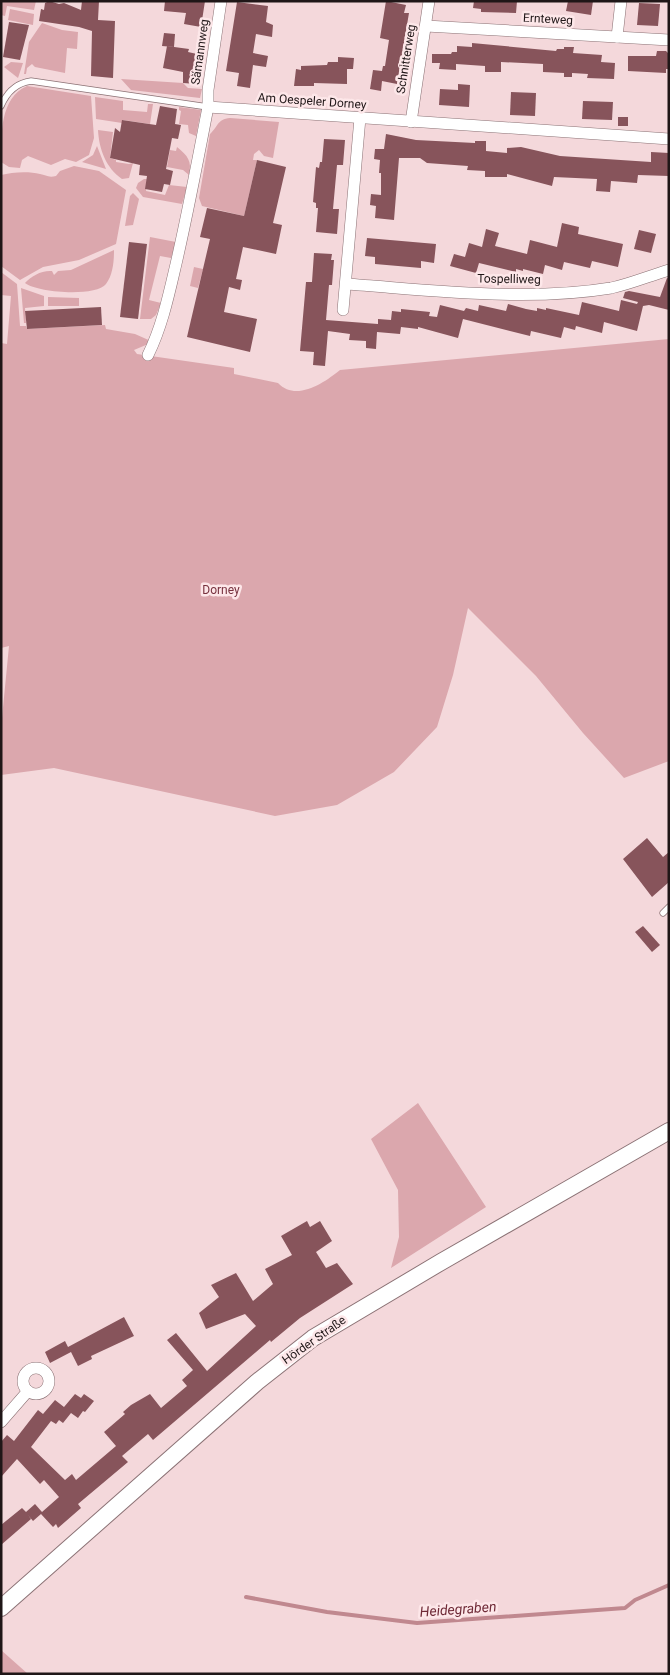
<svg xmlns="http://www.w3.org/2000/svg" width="670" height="1675" viewBox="0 0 670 1675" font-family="Roboto,sans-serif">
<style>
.green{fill:#dba7ad}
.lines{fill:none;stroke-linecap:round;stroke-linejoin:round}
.stream{stroke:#c0888f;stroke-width:4}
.building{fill:#87545b}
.service-casing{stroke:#8b7275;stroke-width:7}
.minor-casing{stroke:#8b7275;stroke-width:12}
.secondary-casing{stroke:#8b7275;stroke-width:18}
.service{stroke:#fff;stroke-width:5.5}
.minor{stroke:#fff;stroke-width:11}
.secondary{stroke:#fff;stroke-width:16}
.labels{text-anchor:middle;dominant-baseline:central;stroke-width:5;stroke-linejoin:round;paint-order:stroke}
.street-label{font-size:12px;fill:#1f1617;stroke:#fde7e9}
.park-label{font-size:12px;fill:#77313e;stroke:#fde7e9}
.water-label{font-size:14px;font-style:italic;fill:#6f2a37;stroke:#fde7e9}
</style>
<rect width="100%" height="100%" fill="#f4d8db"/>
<g class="green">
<polygon points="1,1 36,1 34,10 7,6 5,16 1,15"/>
<polygon points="10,9 34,14 33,25 8,20"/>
<polygon points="42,23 62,30 78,32 77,49 67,48 65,73 35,67 32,64 27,68 26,74 24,74 29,42"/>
<polygon points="11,62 23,63 18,78 4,67"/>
<polygon points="121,79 183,83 188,88 202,89 200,98 131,90"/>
<path d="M27 86 91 96 94 138 89 155 76 162 65 159 51 165 28 156 22 160 20 168 9 167 1 162C1 134 0 98 27 86Z"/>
<polygon points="95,97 123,101 123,110 147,112 148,104 153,104 150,124 123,120 122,123 96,119"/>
<polygon points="179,107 201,110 196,136 189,133 188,125 179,124 181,111 179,110"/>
<path d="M230 118 279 122 273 158 264 156 259 150 254 154 253 160H257L244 216 202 206 199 198 210 134C218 127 217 119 230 118Z"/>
<path d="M98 130 113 132 110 158 116 160V162L129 164 133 163 129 178 122 179C106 168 99 149 98 130Z"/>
<polygon points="97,146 106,169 82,162 93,155"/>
<path d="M177 147C188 156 192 161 189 175L183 170 167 167 170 150 176 151Z"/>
<path d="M74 166 99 171 126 190 116 244 79 260 43 267 20 280 1 266V175C12 172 29 171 40 174 46 175 48 178 56 176L60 171Z"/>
<polygon points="144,179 147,179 146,191 165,195 169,185 187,187 182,204 143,197 136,188 138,183"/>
<polygon points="133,193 139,199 133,225 125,226 130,196"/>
<polygon points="150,237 176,242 171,258 160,256 149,300 161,303 156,315 151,319 140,319"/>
<path d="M114 250C114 261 113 275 106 284 96 297 38 293 25 283 31 276 42 270 52 271L54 275 58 271 71 270Z"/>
<polygon points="194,267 203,269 198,288 190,286"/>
<path d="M1 272 17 284 20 326H26L27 329 105 325 106 329 135 334 153 342 134 350 137 354 234 368V374L278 383C296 402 324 383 340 370L669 339V761L624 778 583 733 536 676 468 608 453 675 437 727 394 772 337 805 275 816 54 768 1 775V728L9 646 1 648V343L7 344 11 296 1 295Z"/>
<polygon points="21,288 44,296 44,306 25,308 26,323 24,323"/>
<polygon points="48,297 79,298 79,306 48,306"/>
<polygon points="418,1103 486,1207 391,1268 399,1237 398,1190 371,1139"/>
<polygon points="1,1650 28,1674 1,1674"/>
</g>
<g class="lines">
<polyline class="stream" points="246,1597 327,1612 417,1623 625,1608 635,1600 669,1585"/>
</g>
<g class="building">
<polygon points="49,1 59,4 64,3 81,10 82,1 99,1 98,20 115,21 113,78 91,76 92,31 79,27 39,21 41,9 44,10 45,3"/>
<polygon points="165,1 205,1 201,27 184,24 186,13 164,11"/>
<polygon points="386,1 406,5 404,13 409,13 397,84 382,81 381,91 370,89 373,70 382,71 383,66 385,66 389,40 380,38"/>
<polygon points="474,1 517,1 516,13 481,12 481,9 473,8"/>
<polygon points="568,1 593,1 591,15 566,11"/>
<polygon points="237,2 268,6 266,22 273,25 272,37 256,34 253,53 268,56 266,67 253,65 250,88 237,86 239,73 226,71"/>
<polygon points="639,3 660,4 658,26 637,25"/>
<polygon points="9,22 29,25 20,60 3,57"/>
<polygon points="164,33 175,34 174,47 162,46"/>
<polygon points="472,43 556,51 557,49 564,49 564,47 574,47 573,53 602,55 601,62 615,63 614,79 587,78 588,74 572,73 572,77 564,77 564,73 543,72 543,64 501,62 501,72 485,72 485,66 456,64 456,70 439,69 440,63 432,63 432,54 451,54 452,52 457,52 457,46 472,47"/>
<polygon points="167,46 189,49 188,52 197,54 194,71 199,72 197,84 183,83 183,72 163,68"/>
<polygon points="657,51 666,51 669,54 669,69 666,69 666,73 628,71 628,56 656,56"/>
<polygon points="338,57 354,58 353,69 347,69 347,84 314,83 314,86 294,86 296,69 301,70 301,66 327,65 328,62 338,62"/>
<polygon points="458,84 470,85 469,107 439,105 440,89 458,90"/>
<polygon points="511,92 536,93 535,116 510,115"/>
<polygon points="583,101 613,102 612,120 582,119"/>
<polygon points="160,106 177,109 175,124 181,125 178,139 172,138 166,169 173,171 170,185 164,184 162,192 145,189 147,176 139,175 140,165 110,158 115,128 120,132 122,120 156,125"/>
<rect x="618" y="117" width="10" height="9"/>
<polygon points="386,134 416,140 475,143 475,141 486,141 486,151 507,153 507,148 521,147 560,156 651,162 651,152 669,153 669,176 638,175 637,183 611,181 610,192 596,191 597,179 554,177 552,186 507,174 507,177 485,177 485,171 467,170 468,166 427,163 420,158 399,158 394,220 375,218 376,206 370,205 371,194 381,195 381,173 379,173 380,160 374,159 375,149 384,149"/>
<polygon points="324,139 345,140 343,165 337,165 333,209 339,209 337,234 316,232 318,208 316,208 316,203 313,202 316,167 319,168 320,162 322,162"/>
<polygon points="257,160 286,167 273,223 282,225 276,254 243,247 236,279 242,280 240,290 229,287 224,312 257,319 250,352 187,337 210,239 200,237 207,208 244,216"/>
<polygon points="562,223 579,227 578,234 623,244 618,267 592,261 590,268 564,262 562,270 545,265 543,274 523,269 523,271 516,269 516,272 479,263 476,273 450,266 454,254 465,257 469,243 482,247 486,229 499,233 495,246 527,254 530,240 557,247"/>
<polygon points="639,230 656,234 651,253 634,249"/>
<polygon points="367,238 436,244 434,263 421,261 421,268 375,264 375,257 365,256"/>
<polygon points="129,242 147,244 138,319 120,317"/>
<polygon points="314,253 332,254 331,260 334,260 332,285 329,285 326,320 378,324 378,319 391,320 392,311 401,312 401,309 430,312 429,316 437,317 440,305 464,311 466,308 478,311 479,305 506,311 508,304 526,309 537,311 537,308 546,310 546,308 579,315 582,302 619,311 621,300 637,304 638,302 623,298 625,292 629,291 660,297 667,278 669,279 669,310 649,305 643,306 637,331 604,322 602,333 576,326 575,330 564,327 561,338 531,331 530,336 463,319 458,338 418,327 418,329 401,327 400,334 377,332 376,349 366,348 366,341 349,340 350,334 328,331 325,366 313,365 314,352 300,351 306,282 312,282"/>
<polygon points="101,307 102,325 27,329 25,311"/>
<polygon points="647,838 663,857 669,852 669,882 652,897 623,859"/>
<polygon points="643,926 660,945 652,952 635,932"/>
<polygon points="307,1221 310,1227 320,1221 332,1241 316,1252 326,1268 337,1263 353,1284 300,1318 271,1342 270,1340 153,1440 148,1434 122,1456 128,1462 78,1504 81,1508 58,1528 56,1524 53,1527 41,1514 33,1521 28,1515 31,1519 1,1545 1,1525 22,1508 26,1512 35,1504 42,1512 59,1497 44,1480 40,1484 17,1459 1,1477 1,1442 7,1435 14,1441 38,1410 43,1414 55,1400 64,1407 75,1394 81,1398 84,1394 94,1401 85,1412 83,1411 78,1418 71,1413 63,1423 59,1420 56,1424 51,1421 31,1447 65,1480 72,1474 76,1480 116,1446 104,1432 125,1414 123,1412 131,1405 150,1394 161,1408 187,1386 182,1380 193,1370 167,1340 176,1333 207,1371 256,1326 245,1314 206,1329 199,1313 219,1297 211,1285 236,1273 253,1301 273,1284 265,1269 292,1255 281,1236"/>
<polygon points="124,1317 134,1336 91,1356 92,1359 78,1366 71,1352 50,1363 45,1352 65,1341 68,1347"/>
</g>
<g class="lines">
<defs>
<g id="service">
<path d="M1 106C7 92 16 83 31 81L208 107"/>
<polyline points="663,913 669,907"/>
</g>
<g id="minor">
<polyline points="426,26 669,40"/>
<polyline points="617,37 621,1"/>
<polyline points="208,107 669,139"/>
<polyline points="411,122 429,1"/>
<path d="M346 284C431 290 526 302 611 288 630 284 649 276 669 270"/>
<polyline points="343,310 360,118"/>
<path d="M148 355C162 327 169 294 176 264 188 212 198 159 208 107V90L221 1"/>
<circle cx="36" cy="1381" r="13"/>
<polyline points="1,1422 28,1391"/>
</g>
<polyline id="secondary" points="1,1608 257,1382 313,1338 441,1262 669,1131"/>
</defs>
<use href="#service" class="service-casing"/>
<use href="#minor" class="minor-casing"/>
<use href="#secondary" class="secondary-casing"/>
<use href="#service" class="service"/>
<use href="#minor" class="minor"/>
<use href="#secondary" class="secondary"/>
</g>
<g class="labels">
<g class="street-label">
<text transform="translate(548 19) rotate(3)">Ernteweg</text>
<text transform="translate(200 52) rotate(-82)">Sämannweg</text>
<text transform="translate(406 59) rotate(-81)">Schnitterweg</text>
<text transform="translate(312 101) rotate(4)">Am Oespeler Dorney</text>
<text transform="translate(509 279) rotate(1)">Tospelliweg</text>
<text transform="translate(314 1340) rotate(-35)">Hörder Straße</text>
</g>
<g class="park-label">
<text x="221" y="590">Dorney</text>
</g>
<g class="water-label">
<text transform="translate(458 1609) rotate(-4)">Heidegraben</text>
</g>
</g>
<rect width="670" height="1675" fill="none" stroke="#1f1617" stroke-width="5"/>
</svg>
